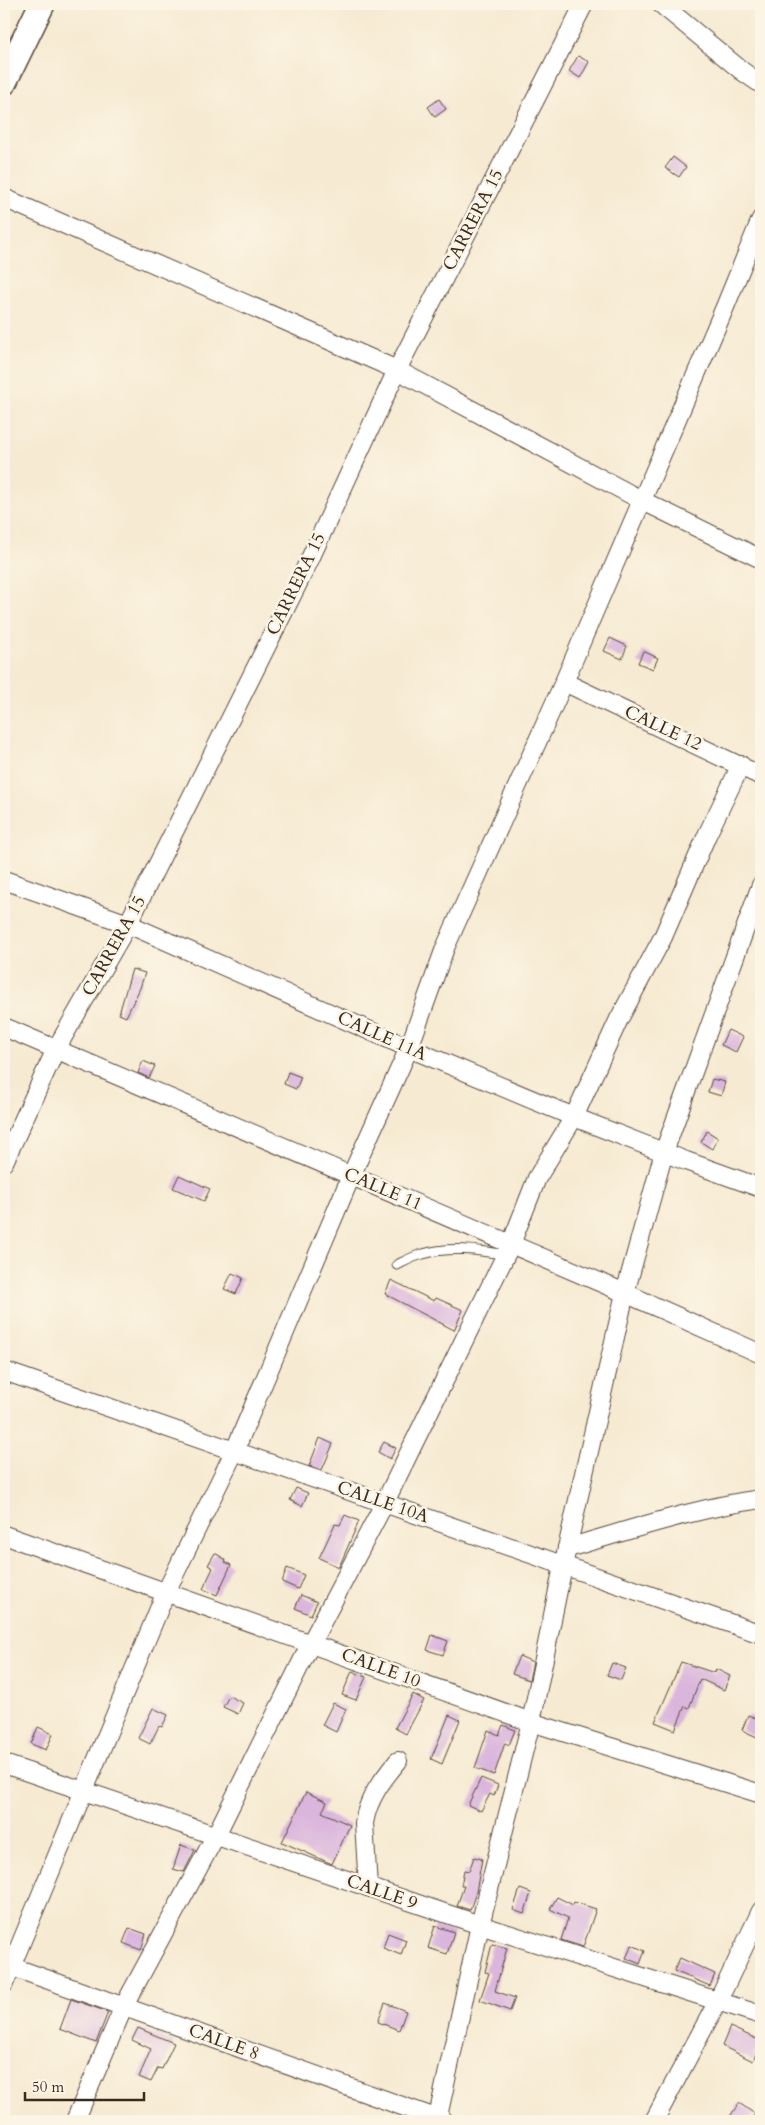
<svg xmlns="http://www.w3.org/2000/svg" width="765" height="2125" viewBox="0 0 765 2125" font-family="Cardo,serif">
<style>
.building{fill:#dab6dd}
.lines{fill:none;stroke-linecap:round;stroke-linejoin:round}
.lane-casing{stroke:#574739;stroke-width:11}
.street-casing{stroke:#574739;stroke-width:20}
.secondary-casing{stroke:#574739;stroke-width:28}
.lane{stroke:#fff;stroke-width:9}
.street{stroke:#fff;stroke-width:18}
.secondary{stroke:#fff;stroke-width:25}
.labels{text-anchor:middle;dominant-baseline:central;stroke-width:5;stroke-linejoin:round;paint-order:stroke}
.street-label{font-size:18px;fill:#3b2a1e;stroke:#fcf5e5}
</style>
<rect width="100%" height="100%" fill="#fcf5e5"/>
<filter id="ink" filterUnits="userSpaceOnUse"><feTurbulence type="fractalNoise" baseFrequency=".02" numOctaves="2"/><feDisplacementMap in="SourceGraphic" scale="10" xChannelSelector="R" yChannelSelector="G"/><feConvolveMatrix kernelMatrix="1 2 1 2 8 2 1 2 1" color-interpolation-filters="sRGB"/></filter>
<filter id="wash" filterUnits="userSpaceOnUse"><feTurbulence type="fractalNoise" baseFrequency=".0096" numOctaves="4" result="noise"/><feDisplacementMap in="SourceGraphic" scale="20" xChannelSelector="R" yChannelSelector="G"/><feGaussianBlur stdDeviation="1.12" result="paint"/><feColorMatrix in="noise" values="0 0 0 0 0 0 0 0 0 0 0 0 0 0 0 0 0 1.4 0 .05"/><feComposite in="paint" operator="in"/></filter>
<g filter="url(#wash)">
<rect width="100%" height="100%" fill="#f6ead2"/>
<g id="blocks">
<g class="building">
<polygon points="578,56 589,62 580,78 569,71"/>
<polygon points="439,99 446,109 435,117 428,107"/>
<polygon points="673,157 686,167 679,177 665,168"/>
<polygon points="610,638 627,646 622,659 604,651"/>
<polygon points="643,651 658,658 653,669 638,663"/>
<polygon points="132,969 145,973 140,988 126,1017 119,1014"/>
<polygon points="728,1030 743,1037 736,1052 721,1045"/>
<polygon points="143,1061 155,1066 149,1078 138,1073"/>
<polygon points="288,1072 301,1077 296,1089 284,1084"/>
<polygon points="712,1079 725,1082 721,1096 708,1092"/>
<polygon points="707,1131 718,1138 712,1149 701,1142"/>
<polygon points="179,1175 210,1189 204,1201 173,1188"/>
<polygon points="232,1273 243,1278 236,1294 224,1289"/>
<polygon points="391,1280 434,1301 436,1298 463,1310 454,1330 385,1294"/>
<polygon points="320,1438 333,1444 322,1470 309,1466"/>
<polygon points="384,1442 396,1448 390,1459 378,1452"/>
<polygon points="296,1488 308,1493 302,1506 290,1500"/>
<polygon points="345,1515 359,1521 339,1567 319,1558 335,1524 340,1525"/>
<polygon points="215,1553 226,1560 225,1562 231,1565 217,1595 203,1589 213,1568 208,1565"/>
<polygon points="287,1568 304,1575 298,1589 282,1582"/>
<polygon points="301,1595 317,1602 311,1615 295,1608"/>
<polygon points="432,1635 448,1641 443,1655 427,1650"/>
<polygon points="519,1656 533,1662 529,1680 512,1674"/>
<polygon points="681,1662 715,1673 716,1669 730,1676 724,1690 700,1679 689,1708 685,1706 675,1730 655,1722"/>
<polygon points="612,1663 626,1668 621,1680 607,1675"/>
<polygon points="352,1671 366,1677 356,1700 342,1695"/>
<polygon points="413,1694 424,1700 406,1734 395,1728"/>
<polygon points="229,1696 243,1703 238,1714 223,1707"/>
<polygon points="333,1703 346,1709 336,1732 322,1725"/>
<polygon points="153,1708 168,1715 162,1727 159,1726 150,1744 138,1738"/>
<polygon points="449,1715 460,1720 442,1764 431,1759"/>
<polygon points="748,1715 761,1720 761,1739 742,1730"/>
<polygon points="503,1725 515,1730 509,1745 505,1743 494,1775 475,1768 488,1730 499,1735"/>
<polygon points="38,1727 53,1734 46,1750 31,1744"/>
<polygon points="481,1778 498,1785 494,1796 490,1794 481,1811 468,1805"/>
<polygon points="306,1792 327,1802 322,1812 350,1825 332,1864 282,1842"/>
<polygon points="181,1845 195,1850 184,1872 173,1869"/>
<polygon points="474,1857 482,1859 476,1892 470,1910 457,1906 464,1886 461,1886 464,1870 469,1871"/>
<polygon points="520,1889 531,1893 524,1914 513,1910"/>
<polygon points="557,1897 573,1905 574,1902 596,1909 583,1947 561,1940 568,1918 550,1909"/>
<polygon points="435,1926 454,1932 447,1954 428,1948"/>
<polygon points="129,1928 146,1934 141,1950 123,1943"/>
<polygon points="388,1933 406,1940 401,1955 383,1948"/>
<polygon points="492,1944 507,1948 495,1991 515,1998 510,2011 480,2000 489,1973 485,1972"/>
<polygon points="632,1945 645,1951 640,1964 626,1958"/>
<polygon points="680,1958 715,1974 710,1986 674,1971"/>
<polygon points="71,1999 108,2012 96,2043 60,2029"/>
<polygon points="385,2003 406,2011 399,2030 378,2022"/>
<polygon points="730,2027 761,2041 753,2061 722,2046"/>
<polygon points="138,2028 174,2043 162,2069 158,2068 151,2082 139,2077 151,2049 132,2040"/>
<polygon points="739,2103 755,2114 750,2121 727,2121"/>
</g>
</g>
</g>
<g filter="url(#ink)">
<use href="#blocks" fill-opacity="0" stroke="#574739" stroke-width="1"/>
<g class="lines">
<defs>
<g id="lane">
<polyline points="4,819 4,816"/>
<path d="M397 1265C405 1261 414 1256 423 1254 449 1246 479 1250 506 1255"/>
</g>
<g id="street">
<polyline points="661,4 742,71 761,84"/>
<polyline points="4,198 397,370 643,501 761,559"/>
<polyline points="564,682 761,776"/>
<polyline points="4,880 128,924 409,1048 574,1117 686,1161 761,1188"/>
<polyline points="4,1027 625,1293 761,1354"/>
<polyline points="4,1162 56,1049 128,924 309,561 397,370 584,4"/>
<polyline points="4,1371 761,1634"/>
<polyline points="4,1535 531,1722 761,1794"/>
<path d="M567 1548C631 1530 695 1508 761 1499"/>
<polyline points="4,1764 480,1925 761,2015"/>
<path d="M368 1887 364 1823C368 1798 382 1780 398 1761"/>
<polyline points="4,1964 444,2121"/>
<polyline points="4,1984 166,1592 235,1450 351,1176 409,1048 445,948 564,682 725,307 761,219"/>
<polyline points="75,2121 124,2006 216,1835 311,1643 385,1502 511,1244 537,1178 574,1117 619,1019 663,937 707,835 741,765"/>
<polyline points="437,2121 480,1925 531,1722 563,1566 625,1293 664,1152 761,885"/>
<polyline points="654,2121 718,2001 761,1911"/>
</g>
<polyline id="secondary" points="4,82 42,4"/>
</defs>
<use href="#lane" class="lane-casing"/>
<use href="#street" class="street-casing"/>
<use href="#secondary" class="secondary-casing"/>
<use href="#lane" class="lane"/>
<use href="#street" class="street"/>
<use href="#secondary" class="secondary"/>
</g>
</g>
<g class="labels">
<g class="street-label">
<text transform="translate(473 220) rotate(-63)">CARRERA 15</text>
<text transform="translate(296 584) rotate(-64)">CARRERA 15</text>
<text transform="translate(663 728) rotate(25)">CALLE 12</text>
<text transform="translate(114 946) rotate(-61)">CARRERA 15</text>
<text transform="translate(382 1036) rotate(24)">CALLE 11A</text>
<text transform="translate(383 1189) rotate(23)">CALLE 11</text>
<text transform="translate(383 1502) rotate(19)">CALLE 10A</text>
<text transform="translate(381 1668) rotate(20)">CALLE 10</text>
<text transform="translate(382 1892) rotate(19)">CALLE 9</text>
<text transform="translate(224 2042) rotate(20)">CALLE 8</text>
</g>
</g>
<rect width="765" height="2125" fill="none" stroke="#fcf5e5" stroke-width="20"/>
<path d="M25 2092v8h119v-8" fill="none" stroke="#3b2a1e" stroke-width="2.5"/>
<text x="32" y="2092" font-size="15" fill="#3b2a1e" stroke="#fcf5e5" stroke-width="4" paint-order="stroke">50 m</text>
</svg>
